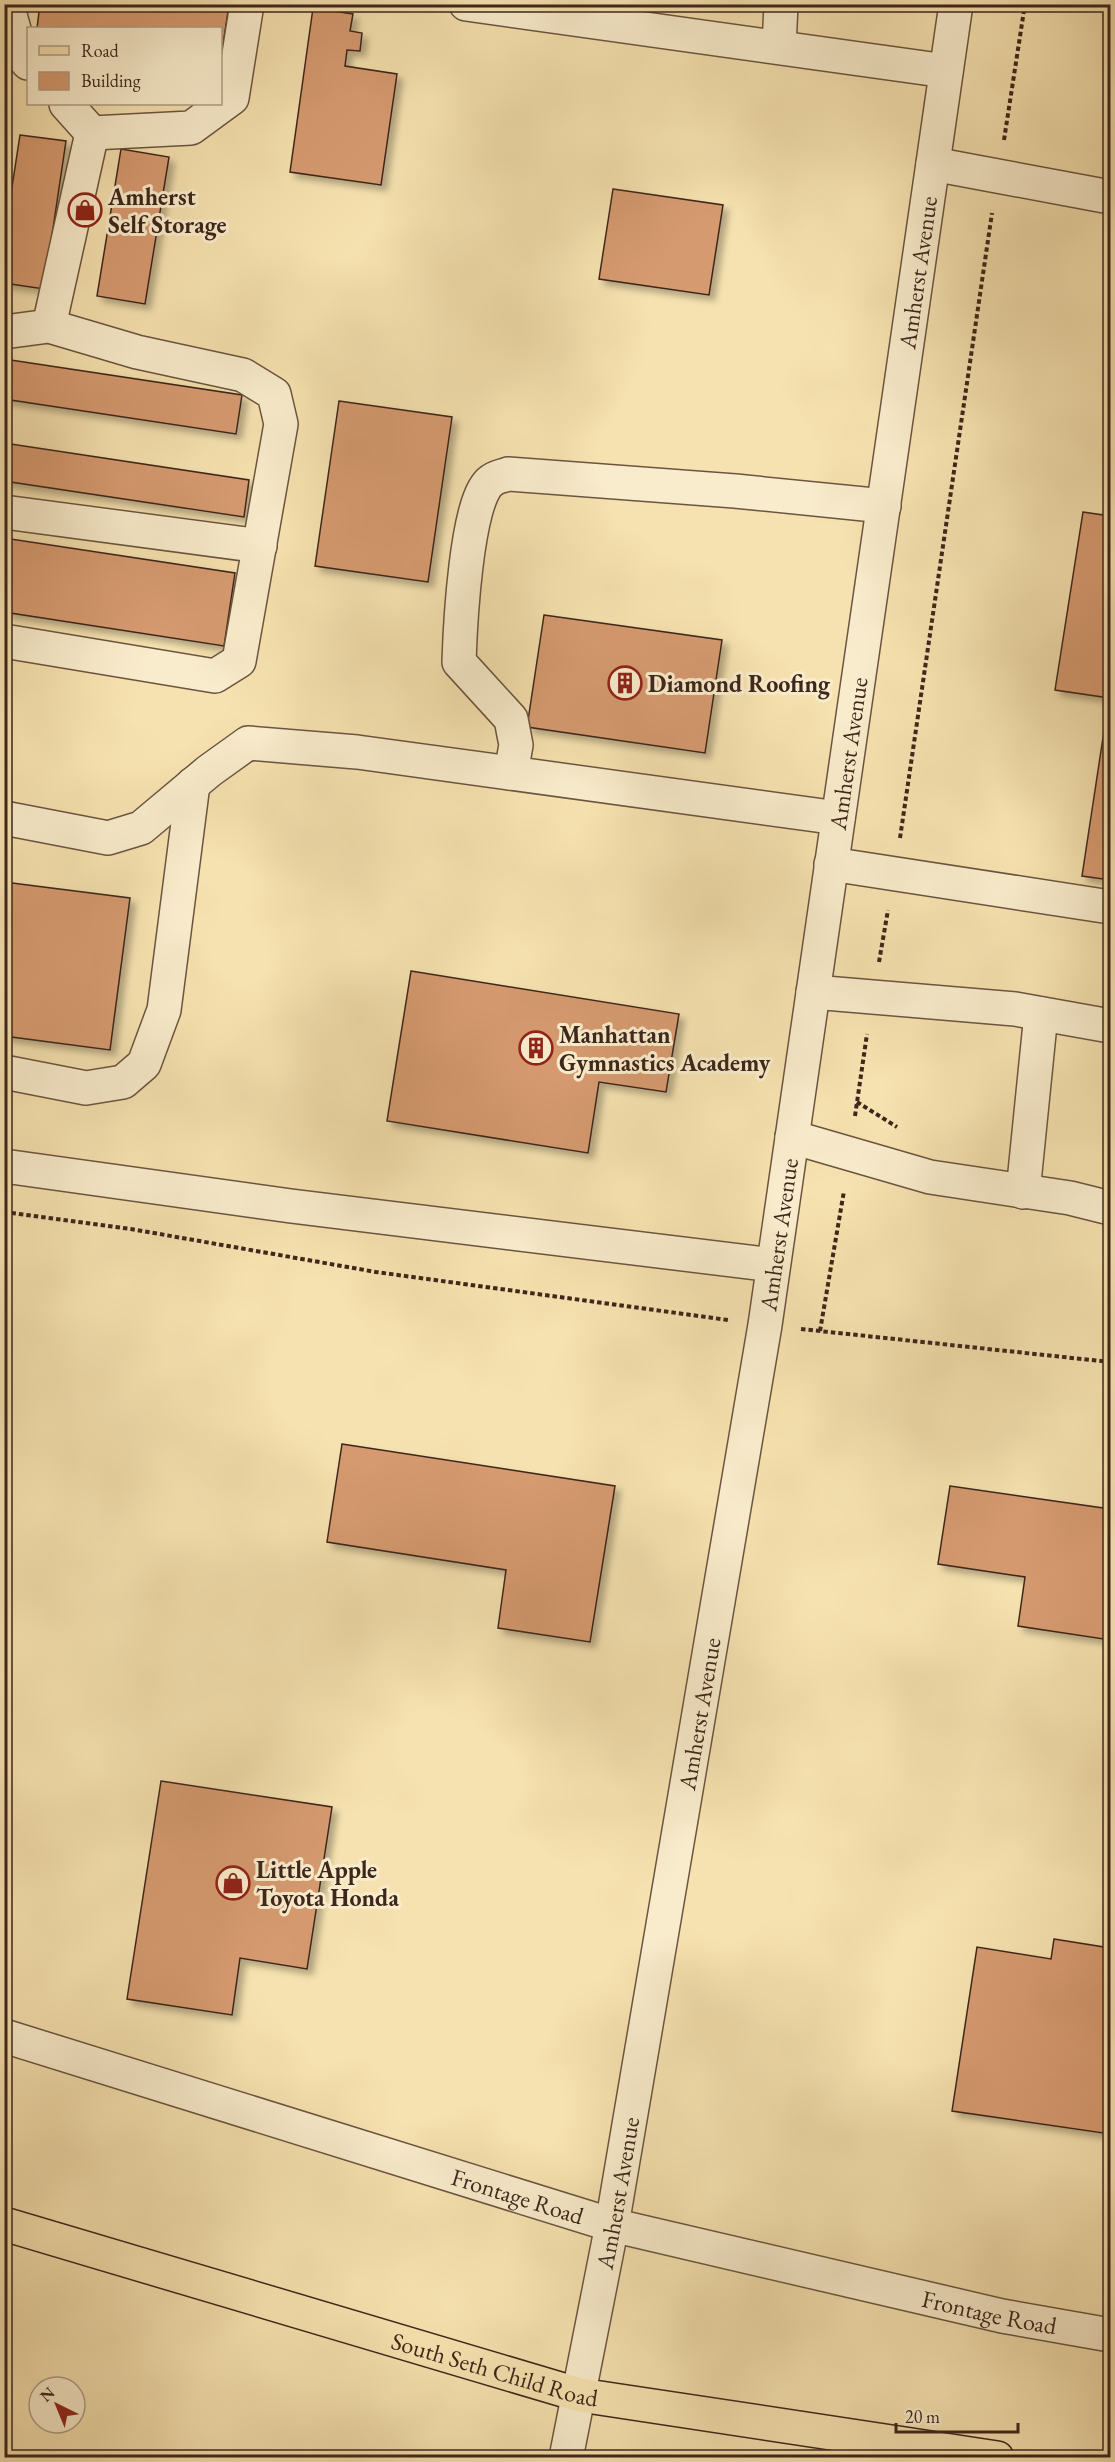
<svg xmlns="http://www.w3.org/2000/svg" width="1115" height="2462" viewBox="0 0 1115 2462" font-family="'EB Garamond',serif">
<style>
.building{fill:#d69a6f;stroke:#3d261b;stroke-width:1.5;filter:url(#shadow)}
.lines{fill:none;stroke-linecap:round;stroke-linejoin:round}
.minor-casing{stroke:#6b5540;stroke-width:36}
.major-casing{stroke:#3d261b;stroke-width:36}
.path{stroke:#3d261b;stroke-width:4;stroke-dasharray:4.5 3;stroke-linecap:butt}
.minor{stroke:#f9eccc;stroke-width:33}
.major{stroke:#f6e2b0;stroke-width:33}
.labels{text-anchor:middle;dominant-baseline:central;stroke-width:6;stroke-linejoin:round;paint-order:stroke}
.poi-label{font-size:24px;font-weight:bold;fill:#3d261b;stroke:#f9eccc;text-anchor:start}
.street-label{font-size:24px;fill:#3d261b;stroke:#f9eccc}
</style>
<defs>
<filter id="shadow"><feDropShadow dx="5.5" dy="5.5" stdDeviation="3" flood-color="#0004"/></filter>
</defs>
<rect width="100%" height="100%" fill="#f6e2b0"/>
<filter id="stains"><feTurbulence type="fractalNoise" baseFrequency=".00333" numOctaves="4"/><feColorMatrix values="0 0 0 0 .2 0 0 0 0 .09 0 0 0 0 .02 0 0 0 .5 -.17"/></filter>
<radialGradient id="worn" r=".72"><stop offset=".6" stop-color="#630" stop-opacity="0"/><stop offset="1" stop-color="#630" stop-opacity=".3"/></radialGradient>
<g class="building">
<polygon points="40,4 229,4 220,66 220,28 37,28"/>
<polygon points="313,8 353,14 350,31 362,33 360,51 347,50 345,66 397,74 381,185 290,172"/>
<polygon points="20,135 66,141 44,289 4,283 4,239"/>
<polygon points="121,149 169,157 145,304 97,296"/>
<polygon points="613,189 723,205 709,295 599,279"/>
<polygon points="4,359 242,395 236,434 4,399"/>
<polygon points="339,401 452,417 428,582 315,566"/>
<polygon points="4,443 249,480 244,517 4,481"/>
<polygon points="1083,512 1110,516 1110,880 1082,876 1109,698 1055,690"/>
<polygon points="4,538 235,573 224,646 4,612"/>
<polygon points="544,615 722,640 705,753 527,727"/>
<polygon points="4,882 130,898 110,1050 4,1036"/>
<polygon points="411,971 679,1014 666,1092 599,1082 588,1153 387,1121"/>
<polygon points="342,1444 615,1486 590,1642 498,1628 506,1570 327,1542"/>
<polygon points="950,1486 1110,1509 1110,1640 1018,1626 1025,1577 938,1564"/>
<polygon points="161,1781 332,1807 307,1969 240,1958 232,2015 127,1999"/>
<polygon points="1054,1939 1110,1948 1110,2134 952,2111 977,1947 1051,1959"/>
</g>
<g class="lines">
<defs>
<g id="minor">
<polyline points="7,4 21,55 28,63"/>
<polyline points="466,4 946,71"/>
<polyline points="779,47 781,4"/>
<polyline points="92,133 191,128 232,98 247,4"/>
<polyline points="933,164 1110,197"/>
<polyline points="49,326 92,133 66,104"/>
<polyline points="4,332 49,326 137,352 243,375 274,394 281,424 239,661 215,676 4,641"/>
<polyline points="4,512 260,546"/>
<path d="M511 773 516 745 511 719 459 662C460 630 466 498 491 481 495 477 503 476 508 474L735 491 884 506"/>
<polyline points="4,818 108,838 141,828 209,771 248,743 357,752 838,818"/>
<polyline points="831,864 1110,907"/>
<polyline points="813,992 1015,1009 1110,1026"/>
<polyline points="4,1072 86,1088 123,1082 144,1064 164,1010 193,784"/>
<polyline points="792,1137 930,1177 1070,1198 1110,1208"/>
<polyline points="4,1166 291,1206 773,1265"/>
<polyline points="1023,1192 1041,1014"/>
<path id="s1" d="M4 2036 612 2225 1002 2316 1110 2335"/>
<path id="s2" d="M566 2458 612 2225 765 1325 956 4"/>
</g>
<g id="major">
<path id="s3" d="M4 2224 580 2395 997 2458"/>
</g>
</defs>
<use href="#minor" class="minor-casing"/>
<use href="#major" class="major-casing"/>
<g class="path">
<polyline points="1004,140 1025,4"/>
<polyline points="900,838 992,213"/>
<polyline points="879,962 888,910"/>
<polyline points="857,1102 897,1127"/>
<polyline points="855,1116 867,1034"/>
<polyline points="4,1212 131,1229 376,1272 728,1320"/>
<polyline points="801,1329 1110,1362"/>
<polyline points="820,1331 844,1191"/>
</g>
<use href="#minor" class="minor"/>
<use href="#major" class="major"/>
</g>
<defs>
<symbol id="shop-ring" viewBox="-11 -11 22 22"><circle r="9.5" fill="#f9eccc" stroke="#8f2418" stroke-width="1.5"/><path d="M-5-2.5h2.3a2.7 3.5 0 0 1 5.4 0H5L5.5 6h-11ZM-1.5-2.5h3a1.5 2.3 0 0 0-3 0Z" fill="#8f2418"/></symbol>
<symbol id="building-ring" viewBox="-11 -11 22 22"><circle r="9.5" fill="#f9eccc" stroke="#8f2418" stroke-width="1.5"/><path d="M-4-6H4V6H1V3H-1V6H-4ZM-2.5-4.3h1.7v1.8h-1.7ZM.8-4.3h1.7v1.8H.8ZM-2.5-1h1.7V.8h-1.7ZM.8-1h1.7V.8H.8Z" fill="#8f2418"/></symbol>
</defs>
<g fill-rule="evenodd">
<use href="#shop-ring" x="66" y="191" width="38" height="38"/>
<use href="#building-ring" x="606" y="664" width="38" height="38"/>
<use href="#building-ring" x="517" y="1029" width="38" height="38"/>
<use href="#shop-ring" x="214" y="1864" width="38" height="38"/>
</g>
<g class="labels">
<g class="poi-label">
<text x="108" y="196">Amherst<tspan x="108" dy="28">Self Storage</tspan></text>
<text x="648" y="683">Diamond Roofing</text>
<text x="559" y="1034">Manhattan<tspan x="559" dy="28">Gymnastics Academy</tspan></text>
<text x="256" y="1869">Little Apple<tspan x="256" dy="28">Toyota Honda</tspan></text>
</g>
<g class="street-label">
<text stroke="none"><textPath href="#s2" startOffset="2214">Amherst Avenue</textPath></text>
<text stroke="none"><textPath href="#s2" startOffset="1728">Amherst Avenue</textPath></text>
<text stroke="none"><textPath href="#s2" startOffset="1242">Amherst Avenue</textPath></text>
<text stroke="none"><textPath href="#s2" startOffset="756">Amherst Avenue</textPath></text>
<text stroke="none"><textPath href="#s2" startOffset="270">Amherst Avenue</textPath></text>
<text stroke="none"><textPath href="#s1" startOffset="538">Frontage Road</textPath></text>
<text stroke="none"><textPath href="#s1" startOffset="1024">Frontage Road</textPath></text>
<text stroke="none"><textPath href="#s3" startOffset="512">South Seth Child Road</textPath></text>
</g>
</g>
<rect width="1115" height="2462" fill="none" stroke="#f6e2b0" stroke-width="24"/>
<rect x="6" y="6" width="1103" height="2450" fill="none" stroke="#3d261b" stroke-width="3"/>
<rect x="12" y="12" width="1091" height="2438" fill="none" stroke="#3d261b" stroke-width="1.5"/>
<rect x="27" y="27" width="195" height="78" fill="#f9eccc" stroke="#ae9d85" stroke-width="1.5"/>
<rect x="39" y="46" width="30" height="9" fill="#f6e2b0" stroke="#ae9d85" stroke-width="1.5"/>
<text x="81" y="57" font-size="18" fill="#3d261b">Road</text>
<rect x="39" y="72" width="30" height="18" fill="#d69a6f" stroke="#ae9d85" stroke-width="1.5"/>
<text x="81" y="87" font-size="18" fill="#3d261b">Building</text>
<g transform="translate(57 2405) rotate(317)"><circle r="28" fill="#f9eccc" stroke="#ae9d85" stroke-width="1.5"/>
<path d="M0-4.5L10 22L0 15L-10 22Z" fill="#8f2418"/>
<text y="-9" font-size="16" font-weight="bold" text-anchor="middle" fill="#3d261b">N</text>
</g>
<path d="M896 2423v9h122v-9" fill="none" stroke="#3d261b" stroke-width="3"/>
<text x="905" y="2423" font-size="18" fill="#3d261b" stroke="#f9eccc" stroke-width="4.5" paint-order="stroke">20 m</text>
<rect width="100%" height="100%" filter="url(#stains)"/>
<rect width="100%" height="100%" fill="url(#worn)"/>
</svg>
